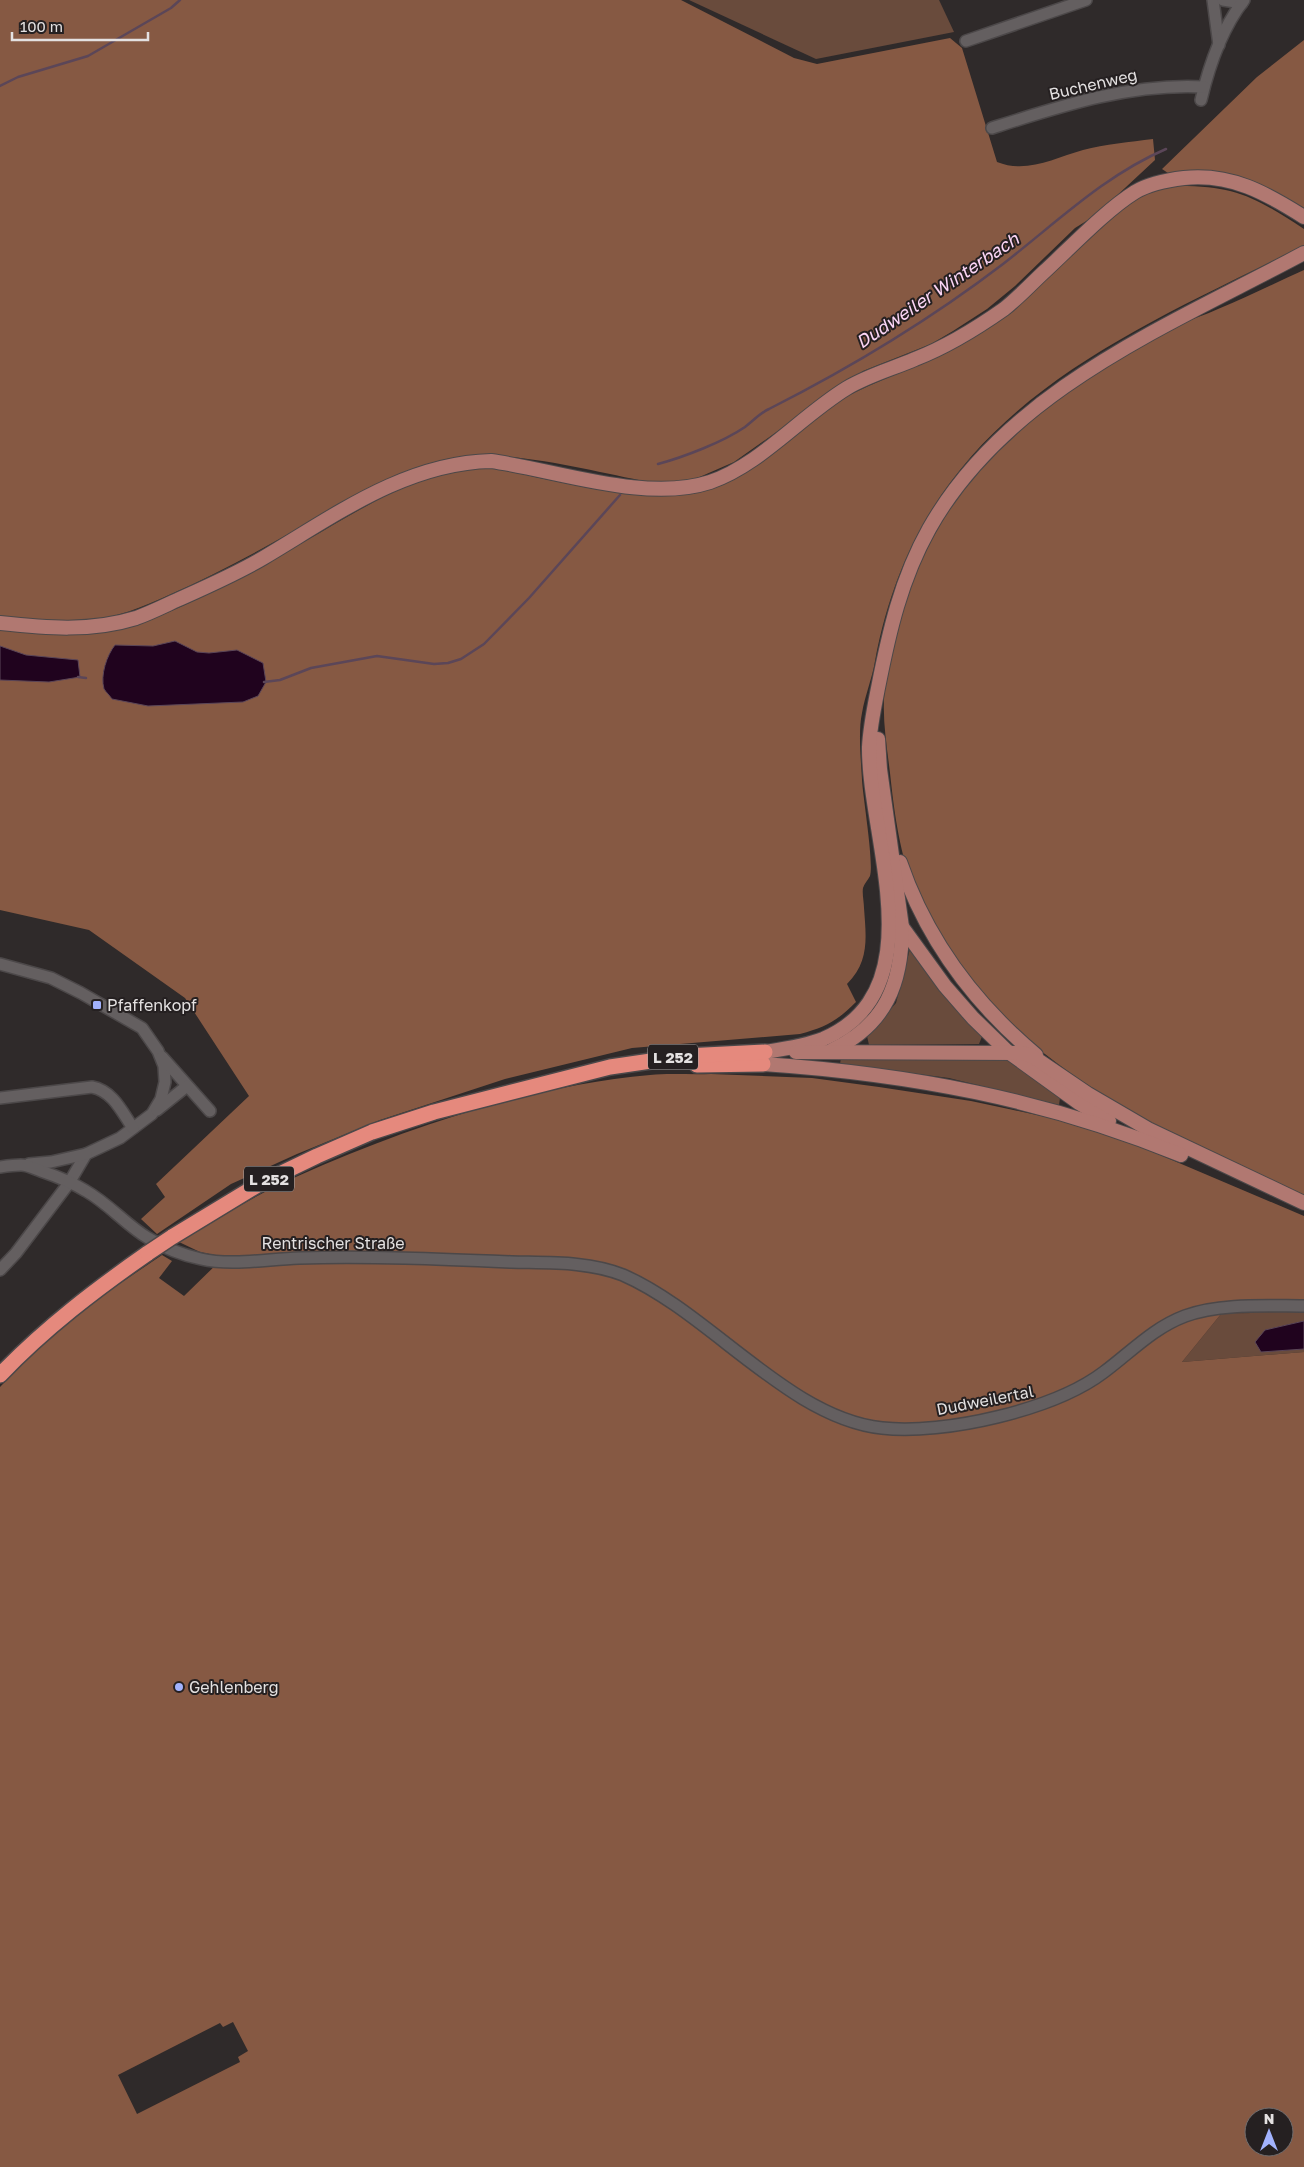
<svg xmlns="http://www.w3.org/2000/svg" width="1304" height="2167" viewBox="0 0 1304 2167" font-family="'Golos Text',sans-serif">
<style>
.green{fill:#694b3c}
.forest{fill:#865943;fill-rule:evenodd}
.water{fill:#20031e;stroke:#5b4658}
.lines{fill:none;stroke-linecap:round;stroke-linejoin:round}
.stream{stroke:#5b4658;stroke-width:2.5}
.minor-casing{stroke:#4c4849;stroke-width:14}
.major-casing{stroke:#4c4849;stroke-width:16}
.highway-casing{stroke:#4c4849;stroke-width:18}
.minor{stroke:#645f60;stroke-width:11}
.major{stroke:#b17871;stroke-width:14}
.highway{stroke:#e5897d;stroke-width:15}
.highway-bridge-casing{stroke:#4c4849;stroke-width:18;stroke-linecap:butt}
.highway-bridge{stroke:#e5897d;stroke-width:15}
.poi-dot{fill:#a2b2fd;stroke:#252021;stroke-width:2}
.labels{text-anchor:middle;dominant-baseline:central;stroke-width:4;stroke-linejoin:round;paint-order:stroke}
.shield{fill:#252021;stroke:#aba7a7;stroke-width:1}
.shield-label{font-size:15px;font-weight:bold;fill:#e4e1e1}
.street-label{font-size:16px;fill:#e4e1e1;stroke:#252021}
.poi-label{font-size:16px;fill:#e4e1e1;stroke:#252021;text-anchor:start}
.water-label{font-size:18px;font-style:italic;fill:#fcd6f6;stroke:#252021}
</style>
<rect width="100%" height="100%" fill="#2f2a2a"/>
<g class="green">
<polygon points="689,0 939,0 954,32 816,59"/>
<polygon points="911,945 983,1034 979,1044 869,1045 867,1036 896,1003"/>
<polygon points="841,1058 1006,1059 1060,1098 1059,1105 949,1078 840,1064"/>
<polygon points="1304,1311 1304,1321 1265,1330 1262,1352 1304,1349 1304,1352 1182,1362 1221,1314"/>
</g>
<g class="forest">
<path d="M0 0H681L794 58 817 64 950 38 962 48 997 162C1027 174 1054 158 1083 150 1105 144 1130 142 1153 139L1155 160 1096 215 1075 228 1015 286 987 309 953 331 931 344 863 371 734 462 695 479 671 482H649C589 471 506 447 447 459 401 469 360 492 320 516 271 544 222 572 169 595 142 607 116 618 87 621 58 625 28 620 0 616Z"/>
<path d="M1304 40V209C1255 179 1227 164 1168 173L1162 169 1257 77Z"/>
<path d="M1172 186C1235 185 1253 196 1304 229V246C1105 343 920 419 875 661 872 679 865 695 862 713 858 731 861 761 862 780 863 798 874 863 870 876 868 880 864 884 863 888 862 894 864 902 864 908 866 937 870 961 847 984L856 1002C837 1021 826 1027 800 1034L632 1048 505 1079 380 1120 297 1154 231 1184 157 1234 141 1219 165 1197 156 1184 249 1096 185 998 89 930 0 910V629C46 634 94 640 139 624 197 603 253 571 307 540 364 508 424 466 491 468 552 479 629 502 690 494 748 486 780 439 826 409 863 384 906 373 945 352L1123 206 1141 194Z"/>
<path d="M1304 270V1195C1214 1154 1123 1116 1045 1054 1034 1046 1023 1038 1013 1029 975 992 942 947 919 899 902 866 895 819 891 782 888 752 881 718 885 688 898 598 936 508 1003 444 1055 396 1117 354 1181 324 1193 318 1206 315 1218 309 1247 297 1275 283 1304 270Z"/>
<path d="M711 1074 812 1078 879 1087 971 1101 1051 1118 1132 1143 1304 1216V1311L1221 1314 1182 1362 1304 1352V2167H0V1387L45 1341 103 1295 162 1255 172 1261 159 1278 184 1296 224 1257 200 1252 179 1242C218 1218 257 1194 298 1176 409 1127 529 1086 650 1075 670 1073 691 1075 711 1074ZM233 2022 248 2051 238 2057 240 2062 137 2114 118 2075 220 2023 223 2027ZM1254 2117H1284V2147H1254Z"/>
</g>
<g class="water">
<path d="M175 641 197 652 209 653 237 650 263 663 266 682 258 696 243 702 148 706 112 699C110 696 106 692 104 689 100 675 107 655 115 645L153 646Z"/>
<polygon points="0,646 26,655 78,660 80,677 49,682 0,680"/>
<polygon points="1304,1321 1304,1349 1261,1352 1255,1342 1265,1330"/>
</g>
<g class="lines">
<g class="stream">
<polyline points="0,86 18,77 88,56 171,8 180,0"/>
<path d="M658 464C684 457 723 442 745 427 753 421 760 413 769 409 850 368 931 319 1003 264 1056 223 1105 175 1166 149"/>
<polyline points="78,677 86,678"/>
<polyline points="264,682 280,680 311,668 377,656 434,664 448,663 461,659 484,644 529,598 620,495"/>
</g>
<defs>
<g id="minor">
<polyline points="1213,0 1219,45"/>
<polyline points="1223,0 1242,3"/>
<polyline points="966,41 1086,0"/>
<path d="M1201 100C1209 66 1222 28 1244 0"/>
<path d="M992 128C1061 106 1130 83 1204 87"/>
<polyline points="0,964 51,978 81,993 142,1028 158,1051 164,1066 165,1082 161,1099 152,1114 120,1138 86,1154 69,1183 16,1253 0,1270"/>
<polyline points="162,1057 210,1111"/>
<path d="M0 1098 92 1087C113 1091 122 1112 133 1128"/>
<polyline points="157,1110 187,1086"/>
<polyline points="29,1164 51,1162 86,1154"/>
<path d="M0 1167C7 1166 14 1165 21 1165 28 1165 35 1169 41 1171 56 1176 73 1183 86 1191 109 1204 126 1225 148 1238 164 1248 183 1255 201 1259 232 1266 267 1259 299 1258 370 1256 441 1259 511 1262 548 1263 588 1261 623 1275 710 1313 789 1418 882 1428 944 1435 1054 1410 1104 1372 1131 1352 1153 1328 1185 1316 1219 1303 1267 1306 1304 1306"/>
</g>
<g id="major">
<path d="M0 623C46 628 91 632 136 618 150 613 164 606 177 600 206 587 236 574 263 558 334 516 405 463 491 461 556 470 646 503 710 482 760 465 801 416 847 388 869 375 892 369 915 359 946 347 977 328 1004 309 1018 298 1031 284 1045 271 1071 247 1106 210 1135 192 1150 183 1167 180 1184 178 1231 173 1266 193 1304 217"/>
<path d="M900 862C926 938 974 1003 1036 1055"/>
<polyline points="900,924 945,986 973,1018 1007,1051 1079,1103 1109,1121"/>
<path d="M832 1050C886 1025 902 983 902 927L880 769 878 739"/>
<path d="M765 1052C784 1049 805 1046 823 1039 937 990 868 838 869 747 870 727 874 708 878 688 889 632 901 579 929 529 1007 390 1170 325 1304 253"/>
<polyline points="796,1052 1022,1053 1032,1056 1088,1094 1148,1129 1304,1203"/>
<path d="M763 1064C910 1074 1044 1099 1181 1155"/>
</g>
<g id="highway">
<polyline points="697,1065 763,1064"/>
<polyline points="172,1237 261,1183 317,1156 372,1132 434,1112 610,1067 685,1056 765,1052"/>
<path d="M0 1375C45 1328 95 1290 148 1253"/>
</g>
</defs>
<use href="#minor" class="minor-casing"/>
<use href="#major" class="major-casing"/>
<use href="#highway" class="highway-casing"/>
<use href="#minor" class="minor"/>
<use href="#major" class="major"/>
<use href="#highway" class="highway"/>
<defs>
<polyline id="highway-bridge" points="148,1253 172,1237"/>
</defs>
<use href="#highway-bridge" class="highway-bridge-casing"/>
<use href="#highway-bridge" class="highway-bridge"/>
</g>
<g class="poi-dot">
<rect x="92" y="1000" width="10" height="10" rx="2.5"/>
<circle cx="179" cy="1687" r="5"/>
</g>
<g class="labels">
<g class="shield">
<rect x="648" y="1044.5" width="50" height="25" rx="4"/>
<rect x="244" y="1166.5" width="50" height="25" rx="4"/>
</g>
<g class="shield-label">
<text x="673" y="1057">L 252</text>
<text x="269" y="1179">L 252</text>
</g>
<g class="street-label">
<text transform="translate(1093 84) rotate(-13)">Buchenweg</text>
<text x="333" y="1243">Rentrischer Straße</text>
<text transform="translate(985 1400) rotate(-11)">Dudweilertal</text>
</g>
<g class="poi-label">
<text x="107" y="1005">Pfaffenkopf</text>
<text x="189" y="1687">Gehlenberg</text>
</g>
<g class="water-label">
<text transform="translate(937 290) rotate(-34)">Dudweiler Winterbach</text>
</g>
</g>
<g transform="translate(1269 2132)"><circle r="24" fill="#252021" stroke="#716d6e"/>
<path d="M0-4L9 19L0 12L-9 19Z" fill="#a2b2fd"/>
<text y="-8" font-size="14" font-weight="bold" text-anchor="middle" fill="#e4e1e1">N</text>
</g>
<path d="M12 32v8h136v-8" fill="none" stroke="#e4e1e1" stroke-width="2.5"/>
<text x="20" y="32" font-size="15" fill="#e4e1e1" stroke="#252021" stroke-width="4" paint-order="stroke">100 m</text>
</svg>
